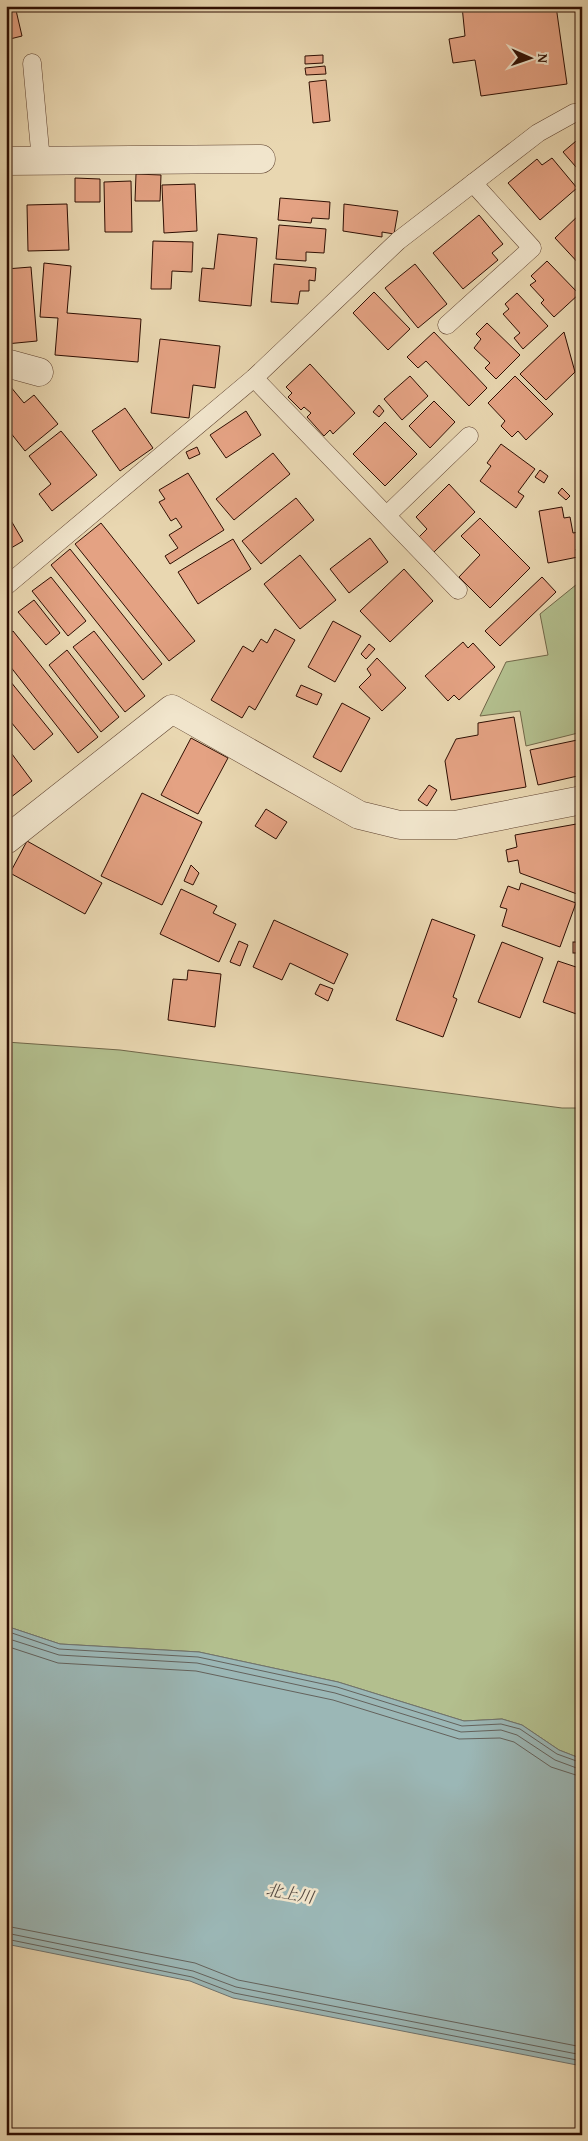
<svg xmlns="http://www.w3.org/2000/svg" width="588" height="2141" viewBox="0 0 588 2141" font-family="'Gentium Book Plus','Noto Serif JP',serif">
<style>
.green{fill:#b3bf8e;stroke:#706648}
.water{fill:#9bb7b6;stroke:#6f736e}
.lines{fill:none;stroke-linecap:round;stroke-linejoin:round}
.shore{stroke:#64625c;stroke-width:1}
.building{fill:#e4a283;stroke:#2e0e02}
.lane-casing{stroke:#5d402e;stroke-width:19}
.street-casing{stroke:#5d402e;stroke-width:29}
.lane{stroke:#f1e5cc;stroke-width:18}
.street{stroke:#f1e5cc;stroke-width:28}
.labels{text-anchor:middle;dominant-baseline:central;stroke-width:5;stroke-linejoin:round;paint-order:stroke}
.water-label{font-size:16px;font-style:italic;fill:#544941;stroke:#f1e5cc}
</style>
<rect width="100%" height="100%" fill="#e9d7b1"/>
<filter id="stains"><feTurbulence type="fractalNoise" baseFrequency=".004" numOctaves="4"/><feColorMatrix values="0 0 0 0 .2 0 0 0 0 .09 0 0 0 0 .02 0 0 0 .5 -.17"/></filter>
<radialGradient id="worn" r=".72"><stop offset=".6" stop-color="#630" stop-opacity="0"/><stop offset="1" stop-color="#630" stop-opacity=".3"/></radialGradient>
<g class="green">
<polygon points="582,580 582,732 526,746 520,711 480,716 506,662 548,655 540,614"/>
<polygon points="6,1042 120,1050 562,1108 582,1108 582,1759 559,1750 522,1725 502,1719 464,1721 338,1682 199,1652 60,1644 6,1626"/>
</g>
<polygon class="water" points="6,1626 60,1644 199,1652 338,1682 464,1721 502,1719 522,1725 559,1750 582,1759 582,2066 233,1998 190,1981 6,1944"/>
<g class="lines">
<g class="shore">
<polyline points="6,1631 59,1649 198,1657 337,1687 462,1726 501,1724 520,1729 557,1754 582,1763"/>
<polyline points="6,1638 59,1655 197,1663 335,1693 461,1732 501,1730 517,1735 555,1760 582,1770"/>
<polyline points="6,1646 58,1663 196,1671 333,1700 459,1739 500,1738 514,1742 551,1767 582,1777"/>
<polyline points="6,1926 195,1963 238,1980 582,2047"/>
<polyline points="6,1933 193,1971 236,1987 582,2055"/>
<polyline points="6,1939 192,1977 234,1993 582,2061"/>
</g>
</g>
<g class="building">
<polygon points="6,6 15,6 22,36 6,40"/>
<polygon points="462,6 556,6 567,84 481,96 475,60 453,63 449,39 465,36"/>
<polygon points="323,55 323,63 305,64 305,56"/>
<polygon points="325,66 326,74 306,75 305,68"/>
<polygon points="326,80 330,121 313,123 309,82"/>
<polygon points="582,136 582,174 563,152"/>
<polygon points="552,158 577,188 540,220 508,183 537,159 542,165"/>
<polygon points="136,174 161,175 160,201 135,201"/>
<polygon points="75,178 100,179 100,202 75,202"/>
<polygon points="131,181 132,232 105,232 104,182"/>
<polygon points="195,184 197,231 164,233 162,185"/>
<polygon points="280,198 330,202 329,219 312,218 311,223 278,220"/>
<polygon points="67,204 69,250 28,251 27,205"/>
<polygon points="344,204 398,211 394,234 382,232 382,237 343,231"/>
<polygon points="6,206 9,206 10,257 6,257"/>
<polygon points="582,212 582,267 555,238"/>
<polygon points="479,215 503,244 492,253 498,260 463,289 433,253"/>
<polygon points="279,225 326,229 324,253 306,252 306,261 276,259"/>
<polygon points="218,234 257,238 251,306 199,301 202,268 214,269"/>
<polygon points="153,241 193,242 192,272 172,271 171,289 151,289"/>
<polygon points="547,261 579,294 554,317 541,303 544,300 530,285 536,281 531,276"/>
<polygon points="44,263 71,266 67,313 141,319 138,362 55,355 58,318 40,317"/>
<polygon points="274,264 316,268 315,281 309,280 309,291 300,291 298,304 271,302"/>
<polygon points="415,264 447,304 418,328 385,288"/>
<polygon points="31,267 37,341 6,344 6,269"/>
<polygon points="374,292 410,329 388,350 353,313"/>
<polygon points="517,293 548,326 523,349 514,338 520,333 503,314 509,309 505,304"/>
<polygon points="487,323 520,355 496,379 485,368 490,363 474,348 481,339 476,334"/>
<polygon points="434,332 487,388 469,406 426,361 418,368 407,357"/>
<polygon points="564,332 575,372 546,400 520,374"/>
<polygon points="160,339 220,346 215,388 193,385 189,418 151,413"/>
<polygon points="310,364 355,413 333,434 330,430 324,436 307,417 311,413 304,407 301,410 288,397 292,393 286,387"/>
<polygon points="410,376 428,396 402,420 384,399"/>
<polygon points="515,376 553,414 526,440 518,431 512,437 501,426 505,421 488,403"/>
<polygon points="10,386 24,403 34,395 58,424 25,451 6,427 6,389"/>
<polygon points="434,401 455,422 430,448 409,426"/>
<polygon points="379,405 384,411 379,417 373,412"/>
<polygon points="125,408 153,448 120,471 92,431"/>
<polygon points="246,411 261,435 226,458 210,435"/>
<polygon points="385,422 417,454 385,486 353,454"/>
<polygon points="61,431 97,475 52,511 39,494 51,484 29,456"/>
<polygon points="501,444 535,469 518,492 524,496 516,508 480,481 491,466 487,463"/>
<polygon points="197,447 200,454 189,459 186,452"/>
<polygon points="273,453 290,474 234,520 216,499"/>
<polygon points="540,470 548,476 544,483 535,477"/>
<polygon points="188,473 224,530 170,564 165,556 178,548 169,535 182,527 176,518 171,521 159,502 165,499 159,490"/>
<polygon points="449,484 475,512 433,553 418,538 427,529 416,517"/>
<polygon points="562,488 570,496 566,500 558,493"/>
<polygon points="296,498 314,520 261,564 242,541"/>
<polygon points="562,507 564,518 570,517 573,533 579,532 582,548 576,549 578,557 548,563 539,511"/>
<polygon points="6,512 23,541 6,551"/>
<polygon points="480,518 530,568 490,608 459,577 480,555 461,536"/>
<polygon points="101,523 195,641 169,661 75,544"/>
<polygon points="370,538 388,562 349,593 330,569"/>
<polygon points="233,539 251,569 198,604 178,572"/>
<polygon points="70,549 162,664 143,680 51,565"/>
<polygon points="300,555 336,600 300,629 264,584"/>
<polygon points="404,569 433,601 390,642 360,611"/>
<polygon points="51,577 86,621 68,636 32,591"/>
<polygon points="542,577 556,592 500,646 485,631"/>
<polygon points="34,600 60,633 46,645 18,612"/>
<polygon points="333,621 361,636 335,682 308,667"/>
<polygon points="275,629 295,640 255,710 249,706 242,718 211,700 243,646 253,652 261,639 267,643"/>
<polygon points="13,631 98,737 78,753 6,661 6,636"/>
<polygon points="94,631 145,696 125,712 73,647"/>
<polygon points="463,642 468,648 473,643 495,667 459,700 454,695 448,701 425,676"/>
<polygon points="369,644 375,649 366,659 361,654"/>
<polygon points="67,650 119,717 101,732 49,665"/>
<polygon points="377,658 406,688 382,711 359,687 371,675 367,669"/>
<polygon points="6,676 53,734 34,750 6,716"/>
<polygon points="301,685 322,694 317,705 296,696"/>
<polygon points="342,703 370,718 341,772 313,757"/>
<polygon points="514,717 526,787 451,800 445,761 456,739 478,735 478,723"/>
<polygon points="191,738 228,758 198,814 161,795"/>
<polygon points="582,739 582,775 538,785 530,750"/>
<polygon points="6,746 32,781 6,801"/>
<polygon points="429,785 437,790 427,806 418,800"/>
<polygon points="142,793 202,822 162,905 101,876"/>
<polygon points="266,809 287,822 276,839 255,826"/>
<polygon points="582,823 582,883 577,894 520,873 518,860 508,862 506,850 517,847 515,835"/>
<polygon points="27,841 102,883 85,914 10,873"/>
<polygon points="191,865 199,873 193,885 184,881"/>
<polygon points="521,883 576,903 560,947 502,926 507,909 500,907 508,886 519,890"/>
<polygon points="181,889 217,906 213,913 236,924 219,962 160,934"/>
<polygon points="432,919 475,935 453,997 457,999 443,1037 396,1020"/>
<polygon points="274,920 348,954 334,984 290,963 282,980 253,967"/>
<polygon points="239,941 248,945 240,966 230,962"/>
<polygon points="502,942 543,958 520,1018 478,1002"/>
<rect x="573" y="942" width="9" height="11"/>
<polygon points="558,961 582,969 582,1016 543,1002"/>
<polygon points="188,970 221,974 215,1027 168,1020 173,979 187,980"/>
<polygon points="320,984 333,989 328,1001 315,994"/>
</g>
<g class="lines">
<defs>
<g id="lane">
<polyline points="32,63 41,161"/>
<polyline points="447,325 532,248 473,183"/>
<polyline points="254,378 458,590"/>
<polyline points="387,515 469,436"/>
<polyline points="6,586 254,378 398,241 538,133 574,113 582,113"/>
</g>
<g id="street">
<polyline points="6,161 261,159"/>
<polyline points="6,363 39,372"/>
<polyline points="6,840 172,709 359,815 400,825 455,825 582,800"/>
</g>
</defs>
<use href="#lane" class="lane-casing"/>
<use href="#street" class="street-casing"/>
<use href="#lane" class="lane"/>
<use href="#street" class="street"/>
</g>
<g class="labels">
<g class="water-label">
<text transform="translate(290 1893) rotate(10)">北上川</text>
</g>
</g>
<rect width="588" height="2141" fill="none" stroke="#e9d7b1" stroke-width="25"/>
<rect x="8" y="8" width="573" height="2126" fill="none" stroke="#2e0e02" stroke-width="2.5"/>
<rect x="12" y="12" width="563" height="2116" fill="none" stroke="#2e0e02"/>
<g transform="translate(530 58) rotate(92)" stroke="#f1e5cc" stroke-width="4" paint-order="stroke">
<path d="M0-4L9 19L0 12L-9 19Z" fill="#2e0e02"/>
<text y="-8" font-size="14" font-weight="bold" text-anchor="middle" fill="#2e0e02">N</text>
</g>
<rect width="100%" height="100%" filter="url(#stains)"/>
<rect width="100%" height="100%" fill="url(#worn)"/>
</svg>
